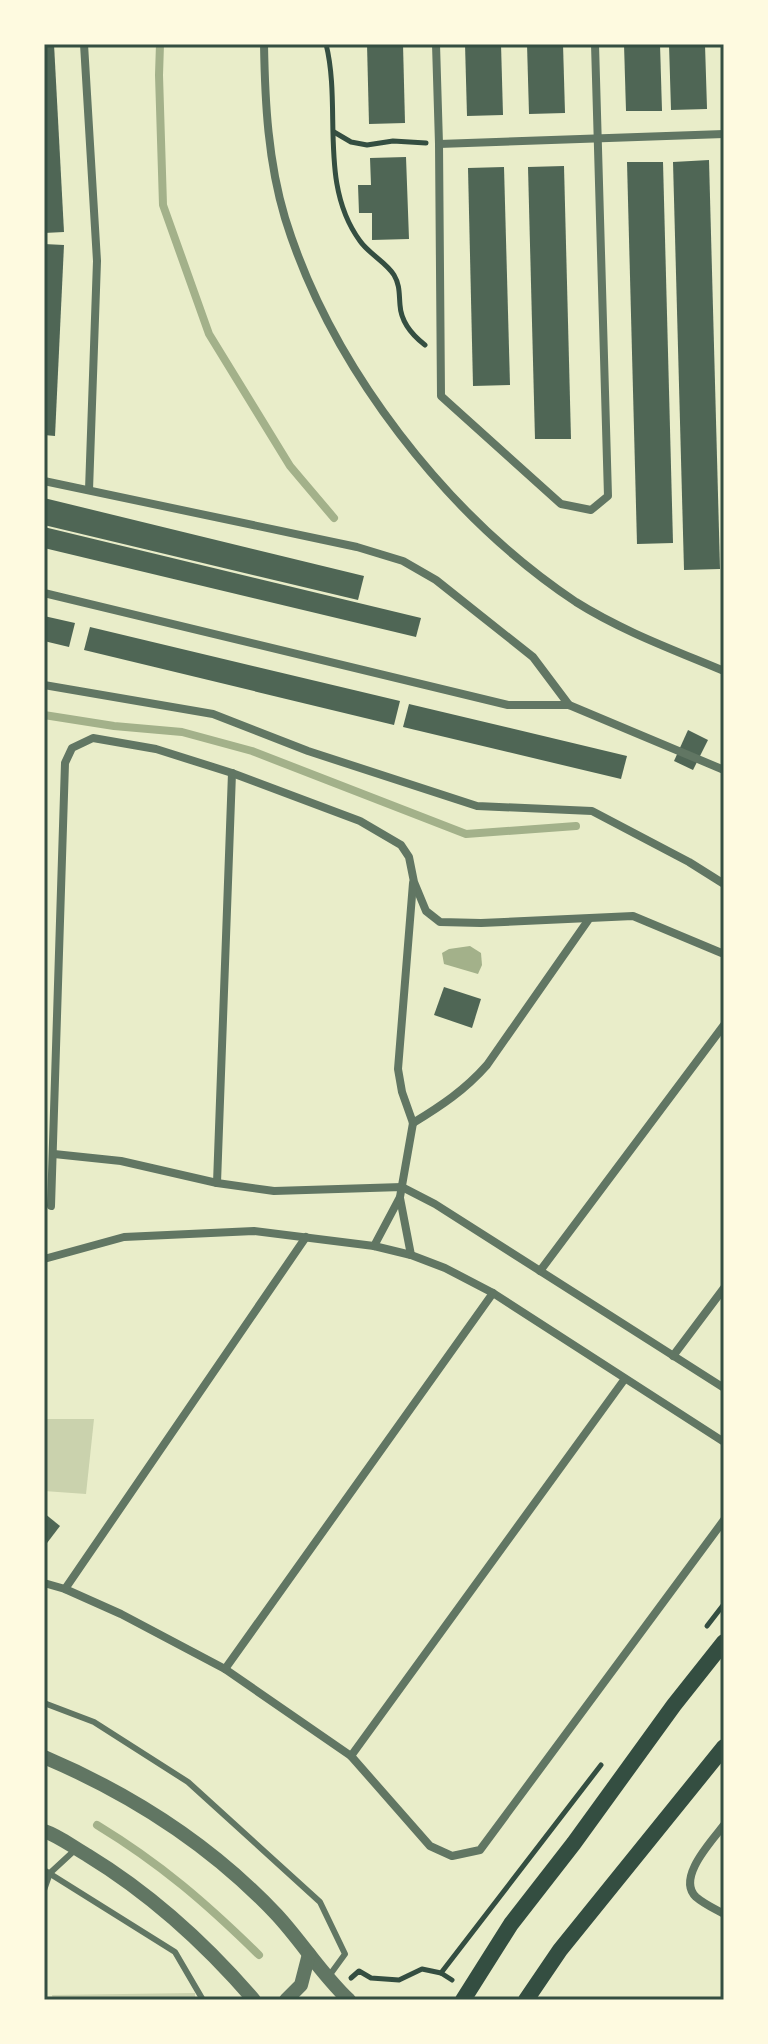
<svg xmlns="http://www.w3.org/2000/svg" width="768" height="2044" viewBox="0 0 768 2044" font-family="'Crimson Pro',serif">
<style>
.green{fill:#cad2ad}
.water{fill:#a3b18a}
.lines{fill:none;stroke-linecap:round;stroke-linejoin:round}
.stream{stroke:#a3b18a;stroke-width:8}
.building{fill:#4f6655}
.path{stroke:#344e41;stroke-width:5}
.service{stroke:#617663;stroke-width:6}
.minor{stroke:#617663;stroke-width:8}
.tertiary{stroke:#617663;stroke-width:14}
.secondary{stroke:#344e41;stroke-width:16}
.neatline{fill:none;stroke:#344e41;stroke-width:3}
</style>
<rect width="100%" height="100%" fill="#e9edc9"/>
<g class="green">
<polygon points="44,1419 94,1419 86,1494 44,1491"/>
<polygon points="195,1993 195,2000 53,2000 52,1995"/>
</g>
<polygon class="water" points="470,946 481,953 482,965 478,974 444,964 442,953 449,949"/>
<g class="lines">
<g class="stream">
<polyline points="160,44 159,75 163,205 209,334 290,466 334,518"/>
<polyline points="44,715 114,726 182,732 252,751 466,834 576,826"/>
<path d="M97 1825C161 1864 206 1903 259 1955"/>
</g>
</g>
<g class="building">
<polygon points="44,44 54,44 64,232 44,233"/>
<polygon points="367,44 403,44 405,123 369,124"/>
<polygon points="465,44 501,44 503,115 467,116"/>
<polygon points="527,44 563,44 565,113 529,114"/>
<polygon points="624,44 660,44 662,111 626,111"/>
<polygon points="669,44 705,44 707,109 671,110"/>
<polygon points="406,157 409,239 372,240 372,213 359,213 358,185 371,185 370,158"/>
<polygon points="709,160 720,569 684,570 673,162"/>
<polygon points="627,162 663,162 673,543 637,544"/>
<polygon points="564,166 571,439 535,439 528,167"/>
<polygon points="504,167 510,385 473,386 468,168"/>
<polygon points="44,244 64,245 55,436 44,435"/>
<polygon points="44,498 364,576 358,600 44,525"/>
<polygon points="44,527 421,618 416,637 44,548"/>
<polygon points="44,616 75,623 69,647 44,641"/>
<polygon points="90,627 400,701 394,725 84,650"/>
<polygon points="409,704 627,756 621,779 403,727"/>
<polygon points="688,730 708,740 693,770 674,761"/>
<polygon points="444,987 481,999 472,1028 434,1015"/>
<polygon points="44,1513 60,1526 44,1547"/>
</g>
<g class="lines">
<g class="path">
<path d="M326 44C342 108 318 184 360 241 369 254 386 262 394 275 400 285 399 294 400 305 401 322 412 335 425 345"/>
<polyline points="334,132 351,142 367,145 393,141 426,143"/>
<polyline points="707,1626 724,1604"/>
<polyline points="441,1973 601,1765"/>
<polyline points="351,1978 359,1971 371,1978 399,1980 422,1969 441,1973 452,1980"/>
</g>
<g class="service">
<polyline points="44,1703 94,1722 188,1782 320,1902 345,1954 329,1976"/>
<polyline points="44,1870 175,1952 203,2000"/>
<polyline points="44,1890 50,1873 76,1849"/>
</g>
<g class="minor">
<polyline points="84,44 97,261 89,490"/>
<path d="M264 44C265 103 268 161 285 218 331 367 447 516 576 602 622 631 674 650 724 671"/>
<polyline points="436,44 439,144 441,396 561,504 591,510 608,496 595,44"/>
<polyline points="439,144 724,134"/>
<polyline points="44,481 357,547 403,561 436,580 533,657 569,705"/>
<polyline points="44,593 508,705 569,705 724,770"/>
<polyline points="44,685 213,714 308,751 477,806 592,811 689,862 724,884"/>
<path d="M413 1123C441 1106 465 1090 487 1065L589 919"/>
<polyline points="54,1154 121,1161 217,1183 274,1191 402,1187 435,1204 724,1388"/>
<polyline points="217,1183 232,773"/>
<polyline points="400,1198 411,1255"/>
<polyline points="51,1206 65,763 72,748 93,738 156,749 232,773 360,821 401,845 409,857 414,882 426,911 440,922 481,923 633,916 724,954"/>
<polyline points="374,1246 400,1197 413,1123 402,1092 398,1069 413,883"/>
<polyline points="44,1259 124,1237 254,1231 374,1246 411,1255 445,1268 493,1293 724,1442"/>
<polyline points="540,1271 724,1025"/>
<polyline points="673,1356 724,1288"/>
<polyline points="44,1583 65,1589 121,1614 225,1669 351,1756 430,1846 452,1856 480,1850 724,1520"/>
<polyline points="65,1589 306,1237"/>
<polyline points="225,1669 493,1293"/>
<polyline points="351,1756 624,1380"/>
<path d="M724 1825C712 1841 676 1878 696 1897 704 1904 715 1909 724 1914"/>
</g>
<g class="tertiary">
<path d="M44 1757C131 1794 212 1846 277 1915 302 1942 322 1975 349 2000"/>
<path d="M44 1831C59 1836 73 1847 87 1855 151 1894 205 1943 254 2000"/>
<polyline points="286,2000 301,1985 309,1954"/>
</g>
<g class="secondary">
<polyline points="463,2000 511,1924 574,1843 674,1705 724,1642"/>
<polyline points="526,2000 560,1950 724,1747"/>
</g>
</g>
<rect width="768" height="2044" fill="none" stroke="#fefae0" stroke-width="92"/>
<rect x="46" y="46" width="676" height="1952" class="neatline"/>
</svg>
